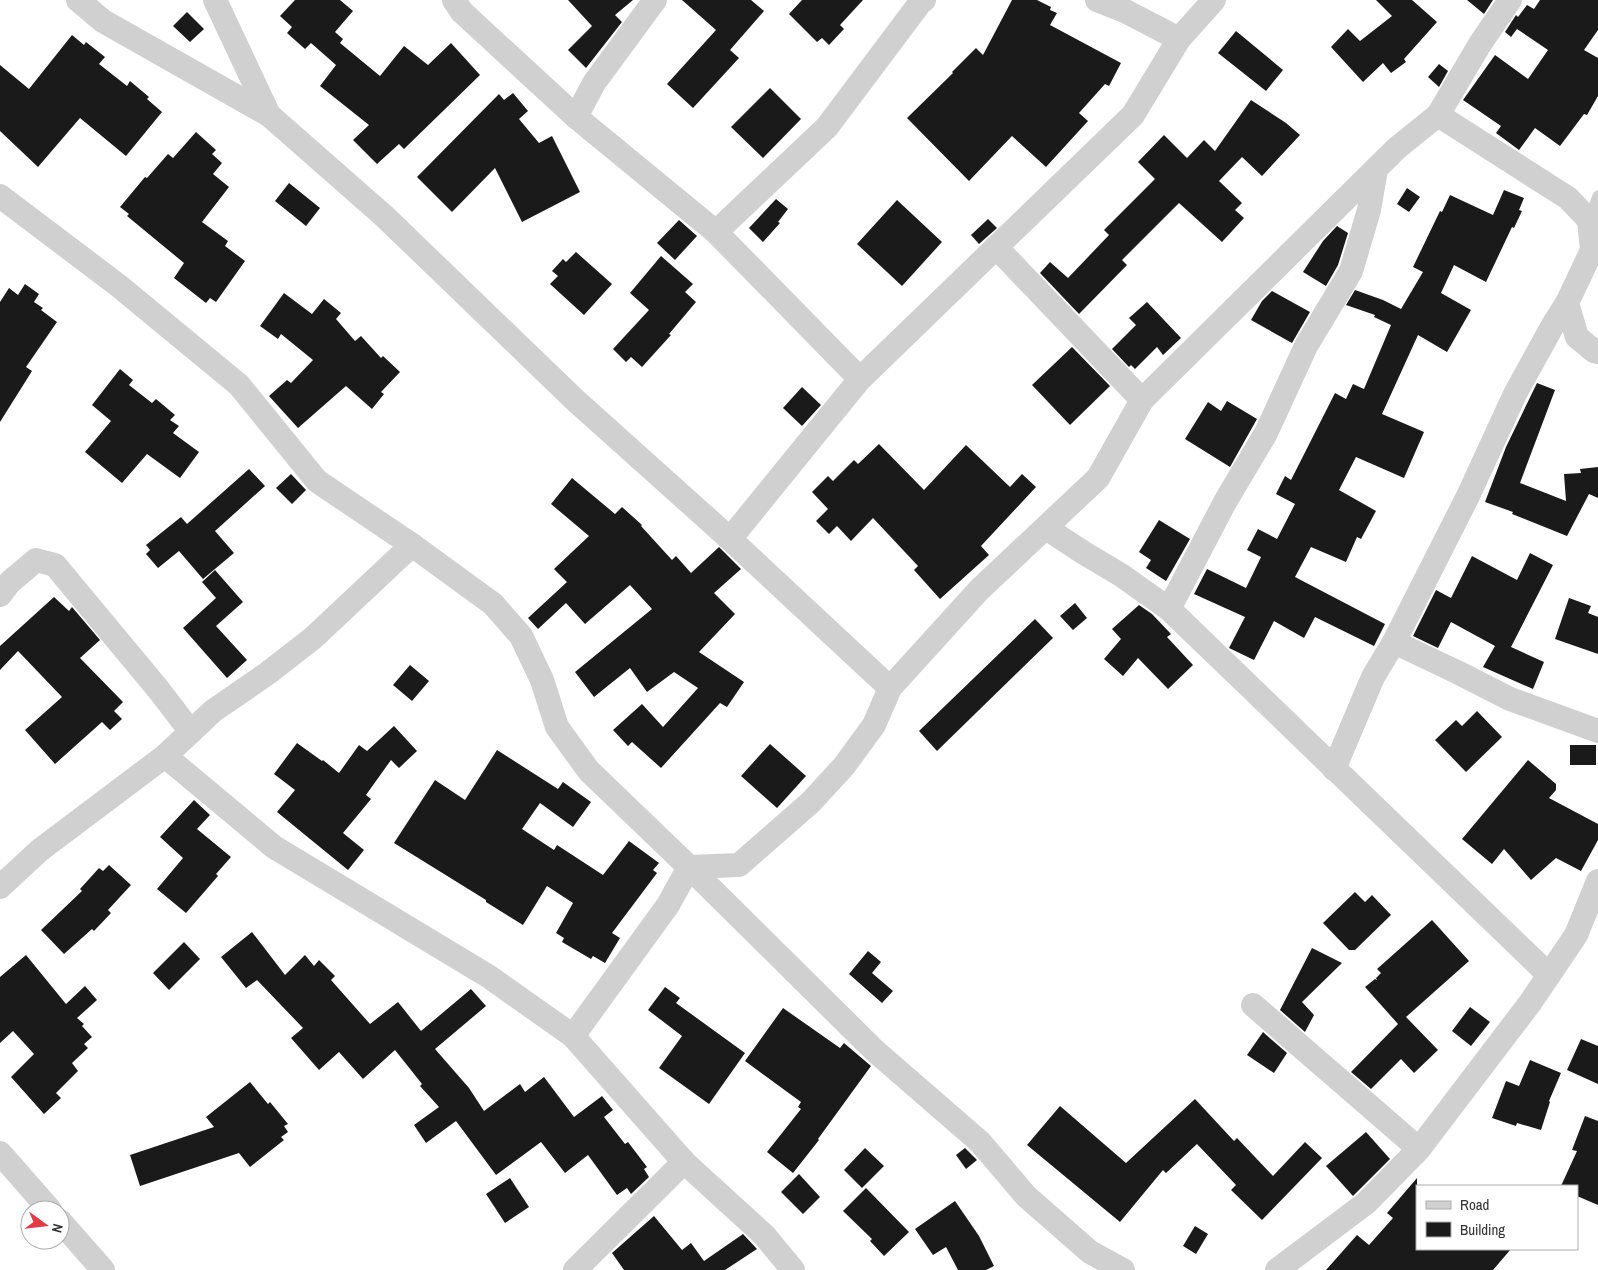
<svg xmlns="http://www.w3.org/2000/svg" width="1598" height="1270" viewBox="0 0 1598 1270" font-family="'Archivo Narrow',sans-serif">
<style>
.building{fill:#1a1a1a}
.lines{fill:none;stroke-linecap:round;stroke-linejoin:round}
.lane{stroke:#d0d0d0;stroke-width:11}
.street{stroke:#d0d0d0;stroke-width:24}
</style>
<rect width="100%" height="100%" fill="#fff"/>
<g class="building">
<polygon points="295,0 340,0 353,11 335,32 343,39 340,43 380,76 404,46 428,65 451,43 480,75 404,149 399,144 377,164 353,140 369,125 320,86 336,65 311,43 305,49 287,33 292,27 280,16"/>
<polygon points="568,0 633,0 615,15 622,22 586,68 568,50 592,26"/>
<polygon points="682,0 751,0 764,11 730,50 739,58 693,108 667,84 716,30"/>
<polygon points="802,0 863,0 840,25 844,29 829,45 822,38 817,42 789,14"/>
<polygon points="1012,0 1037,0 1051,7 1050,10 1057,13 1050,25 1121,63 1109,86 1105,84 1079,113 1088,121 1046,167 1012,136 969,181 907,118 953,73 952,72 976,48 983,55"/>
<polygon points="1376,0 1412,0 1437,22 1404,59 1406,62 1391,73 1383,63 1363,82 1331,47 1348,29 1360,41 1392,16"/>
<polygon points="1467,0 1493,0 1484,14"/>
<polygon points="1540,0 1598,0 1598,30 1584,50 1598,58 1598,96 1587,115 1584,114 1560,146 1535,128 1519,150 1496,133 1501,126 1463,100 1495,55 1528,79 1548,50 1517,29 1511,37 1505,32 1516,15 1518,17 1527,5 1534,9"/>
<polygon points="187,12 204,29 190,42 173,26"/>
<polygon points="1236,31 1283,70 1266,91 1218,53"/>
<polygon points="72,35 84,45 86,42 105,57 99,64 127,86 130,81 149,97 147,99 162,112 126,156 80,118 38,167 0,131 0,65 29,89"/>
<polygon points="1439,64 1448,71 1439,87 1428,77"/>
<polygon points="770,88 801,119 763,158 731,127"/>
<polygon points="513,93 528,111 519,119 539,143 552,136 580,192 522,222 495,168 452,212 417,177 499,94 504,100"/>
<polygon points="1251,100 1286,123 1300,135 1262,176 1242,157 1219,181 1242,203 1235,210 1244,218 1222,242 1179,203 1122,260 1127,265 1079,314 1040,273 1050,262 1068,278 1109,235 1104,230 1155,179 1138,162 1164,135 1187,158 1204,140 1215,151"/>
<polygon points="196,132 216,150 212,154 222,163 213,174 229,187 202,222 228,241 225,246 245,261 216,302 210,298 206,303 174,278 184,263 127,216 129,214 120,207 145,177 147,178 168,154 173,158"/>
<polygon points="289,183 320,208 306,226 275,201"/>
<polygon points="1407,188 1420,197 1409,212 1397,204"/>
<polygon points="1504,190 1524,198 1519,210 1522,211 1514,228 1512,227 1486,282 1454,265 1441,293 1471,310 1447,352 1418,335 1382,414 1424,432 1404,478 1356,457 1339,490 1376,511 1361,539 1357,537 1346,562 1311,547 1295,577 1385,624 1374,646 1315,617 1304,638 1274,621 1254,660 1229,648 1245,617 1194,594 1207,569 1246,588 1261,557 1247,550 1258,529 1277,539 1295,504 1276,494 1285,476 1291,480 1335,393 1346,399 1353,384 1364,389 1391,325 1374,317 1375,315 1346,305 1355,290 1383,300 1401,309 1423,272 1413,267 1440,211 1442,212 1450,195 1493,215"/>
<polygon points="776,199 788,209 778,222 780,223 763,242 749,228"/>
<polygon points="897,200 942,242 902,286 857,244"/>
<polygon points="988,219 997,228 979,244 971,235"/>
<polygon points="679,220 697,236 675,260 657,243"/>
<polygon points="1337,226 1348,233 1338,265 1326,286 1303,272 1323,241"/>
<polygon points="576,252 612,284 584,315 550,284 558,276 552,271 563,259 566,262"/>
<polygon points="661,256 693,284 685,292 696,302 669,334 671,335 642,367 631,357 626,362 613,349 649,310 630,293"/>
<polygon points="25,284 39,294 34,302 43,308 41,310 57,322 26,367 32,371 0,422 0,302 9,288 18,295"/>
<polygon points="1272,291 1310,312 1292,343 1251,320 1262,301"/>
<polygon points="284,293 312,314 324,299 341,313 336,319 355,341 361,336 381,358 383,356 400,372 381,392 384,394 372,409 346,386 298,428 269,396 287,380 291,383 313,360 281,334 278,339 260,326"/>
<polygon points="1147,302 1181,338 1163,355 1157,347 1135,369 1131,365 1129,367 1112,349 1136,325 1129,318"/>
<polygon points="1072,347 1110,386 1070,425 1032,385"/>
<polygon points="120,369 133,380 129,385 152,403 156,399 175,415 170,420 179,426 173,433 199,452 180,478 147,454 122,483 85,452 111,421 92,405"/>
<polygon points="1537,383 1555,390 1520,483 1566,501 1564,474 1581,473 1580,469 1598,467 1598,498 1589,494 1567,536 1512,514 1513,512 1485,502 1506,447"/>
<polygon points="802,387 821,405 802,426 783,408"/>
<polygon points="1227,401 1257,419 1230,467 1185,439 1208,402 1221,411"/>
<polygon points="879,444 924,490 966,445 1010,487 1022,474 1036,487 981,546 989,555 940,599 914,570 918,566 873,518 851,541 837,526 829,534 816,521 828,509 812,492 828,476 833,481 854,460 858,464"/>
<polygon points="249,469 265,486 215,531 234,553 203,579 179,551 158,568 146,554 150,550 146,545 181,517 187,524"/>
<polygon points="291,474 306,490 292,504 276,488"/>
<polygon points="572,478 615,514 622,507 642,525 641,526 672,560 676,556 691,573 719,547 741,569 714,593 735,614 699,652 744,682 727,707 720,703 661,768 632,742 628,746 613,730 642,704 663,727 698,688 674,672 647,692 630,668 594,697 575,672 652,609 630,585 585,624 566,603 538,629 528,618 567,582 554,569 589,536 551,504"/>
<polygon points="1159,520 1190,539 1166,581 1146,568 1151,560 1139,552"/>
<polygon points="1530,553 1553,565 1511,647 1544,662 1533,689 1483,667 1495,646 1451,622 1438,648 1413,636 1436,590 1451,598 1472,556 1517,580"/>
<polygon points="215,570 243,602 216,626 247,660 227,678 183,628 216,598 202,582"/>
<polygon points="54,597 69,611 72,607 100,640 80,658 123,702 114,711 122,719 110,730 102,722 55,764 25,730 62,697 18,651 0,670 0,646"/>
<polygon points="1569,598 1591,606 1588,613 1598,617 1598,654 1555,639"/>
<polygon points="1075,603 1087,618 1073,630 1060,616"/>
<polygon points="1139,605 1152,614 1171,634 1167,637 1193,665 1168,689 1138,658 1123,676 1104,659 1121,639 1112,629"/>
<polygon points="1035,619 1053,638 937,751 919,731"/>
<polygon points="410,665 429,681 412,701 393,685"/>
<polygon points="1477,711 1502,737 1466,772 1435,740 1456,720 1462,726"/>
<polygon points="394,726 417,751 399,768 391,760 366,795 371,799 343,833 364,850 348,870 277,812 295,790 274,774 297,743 322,761 323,760 339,773 359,745 367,751"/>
<polygon points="770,744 806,776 777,808 741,776"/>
<rect x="1570" y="745" width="26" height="20"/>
<polygon points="497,750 558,789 563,782 591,802 573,827 540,803 522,829 554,850 557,845 603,875 629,841 659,863 653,870 657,873 612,933 620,938 605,963 593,956 591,959 562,942 564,938 556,933 573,903 547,886 523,925 486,902 486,900 394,843 435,780 465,800"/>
<polygon points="1528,760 1556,784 1556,790 1549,798 1598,824 1598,840 1581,871 1556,858 1531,880 1504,849 1492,864 1462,839"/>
<polygon points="194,800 210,815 197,829 231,857 216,874 218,876 186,913 157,889 183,858 160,837"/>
<polygon points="109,865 131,885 108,910 111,913 94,931 92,929 64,954 41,930 82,891 80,889 99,868 103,871"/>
<polygon points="1355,892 1365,902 1372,895 1391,915 1355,950 1349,950 1323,923"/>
<polygon points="1432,920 1469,961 1406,1017 1438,1050 1414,1073 1401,1059 1371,1089 1351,1072 1398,1024 1365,987 1375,979 1377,980 1376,978 1381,973 1377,969"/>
<polygon points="252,932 285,975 305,955 314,966 319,960 335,976 331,980 370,1024 398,1002 421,1031 471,989 486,1006 435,1049 469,1088 484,1111 520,1084 525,1092 544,1077 574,1117 602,1096 613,1110 604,1117 625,1144 628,1142 647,1167 644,1169 649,1177 631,1194 627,1188 617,1195 588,1155 565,1173 541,1142 496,1175 456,1121 426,1143 414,1125 439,1107 420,1086 422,1084 395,1050 363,1079 339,1052 319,1070 291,1038 303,1028 257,980 246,988 221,957"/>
<polygon points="184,942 200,959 169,990 153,973"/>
<polygon points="1312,948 1342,963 1302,1002 1314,1015 1305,1032 1280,1010"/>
<polygon points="868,951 881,962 872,973 893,991 882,1003 849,974"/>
<polygon points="26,955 66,1004 85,986 97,1000 77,1018 84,1024 82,1026 92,1037 84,1044 88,1048 72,1063 78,1071 56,1093 61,1098 44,1114 11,1077 34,1054 13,1031 0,1043 0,977"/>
<polygon points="665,987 680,998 676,1003 745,1053 709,1104 659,1068 682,1036 648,1010"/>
<polygon points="1470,1007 1490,1022 1471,1046 1452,1031"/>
<polygon points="783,1008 840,1048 844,1043 871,1066 818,1139 819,1140 793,1173 767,1152 801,1109 798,1107 801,1102 745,1061"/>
<polygon points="1263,1032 1287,1053 1274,1073 1247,1055"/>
<polygon points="1581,1039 1598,1046 1598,1084 1567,1070"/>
<polygon points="1530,1060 1561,1073 1549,1101 1550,1102 1541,1130 1517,1123 1516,1126 1492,1118 1506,1081 1519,1086"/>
<polygon points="250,1082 268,1104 270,1102 288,1124 284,1126 288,1132 281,1137 284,1140 250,1167 239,1153 140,1186 130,1155 214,1127 206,1117"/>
<polygon points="1195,1099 1234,1141 1237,1138 1273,1176 1305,1142 1322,1158 1262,1220 1231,1190 1236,1185 1197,1144 1166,1173 1163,1170 1120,1222 1027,1145 1060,1106 1126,1163"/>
<polygon points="1585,1116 1598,1121 1598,1205 1577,1196 1577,1186 1561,1186 1577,1151 1572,1150"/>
<polygon points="1366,1132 1390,1159 1353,1196 1326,1166"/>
<polygon points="865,1148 884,1166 862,1188 844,1170"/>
<polygon points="965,1148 977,1160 966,1169 956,1155"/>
<polygon points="799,1174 820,1197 803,1214 781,1192"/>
<polygon points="510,1178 529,1207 505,1223 486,1194"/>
<polygon points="1417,1178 1417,1249 1511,1249 1493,1270 1326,1270 1357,1235 1369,1245 1393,1218 1387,1213"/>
<polygon points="866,1188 909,1232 884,1256 870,1241 872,1239 843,1211"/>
<polygon points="955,1201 979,1236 994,1266 986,1270 958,1270 946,1247 933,1255 915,1229"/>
<polygon points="654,1216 682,1250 691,1243 704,1261 743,1234 757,1249 725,1270 624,1270 612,1253"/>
<polygon points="1195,1226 1208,1234 1196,1254 1183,1246"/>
</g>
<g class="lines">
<polyline class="lane" points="1589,220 1598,196"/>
<g class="street">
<polyline points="78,0 103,21 269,115"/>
<polyline points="215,0 269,115 384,216 575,400 730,539 890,688"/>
<polyline points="454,0 462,12 576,117 716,232 860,379"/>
<polyline points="1097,0 1125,11 1179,39"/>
<polyline points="1438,115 1568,198 1589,220 1592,250 1567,303 1577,337 1594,351 1598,352"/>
<polyline points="576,117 594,83 655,0"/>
<polyline points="0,196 119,286 239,385 317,481 412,545 493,604 521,636 542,680 557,727 589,771 689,867 874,1050 980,1142 1026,1196 1090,1252 1123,1270"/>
<polyline points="716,232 827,127 920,3 924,0"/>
<polyline points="996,247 1142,400"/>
<polyline points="1046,528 1084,553 1121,575 1169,609 1549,975"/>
<polyline points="730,539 860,379 1133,115 1179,39 1214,0"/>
<polyline points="0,595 10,582 36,560 55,565 158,689 191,732"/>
<polyline points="1169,609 1225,502 1266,433 1306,346 1351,271 1369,210 1376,169"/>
<polyline points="1394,642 1459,673 1510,699 1598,731"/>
<polyline points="165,756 274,847 488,976 573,1036 684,1162 764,1235 793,1270"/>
<polyline points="1334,769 1373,677 1394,642 1468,496 1515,394 1553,325 1567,303"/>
<polyline points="0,887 40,850 165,756 213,711 268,673 313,638 412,545"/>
<polyline points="1253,1005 1419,1149"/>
<polyline points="573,1036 668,905 689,867 739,865 811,802 844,766 874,725 890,688 979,590 1098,478 1142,400 1397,148 1438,115 1480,44 1510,0"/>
<polyline points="0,1153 50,1210"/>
<polyline points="60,1221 103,1270"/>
<polyline points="575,1270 684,1162"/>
<polyline points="1277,1270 1366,1203 1419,1149 1530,1003 1576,935 1598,881"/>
</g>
</g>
<rect x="1416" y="1185" width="162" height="65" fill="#ffffff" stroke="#adadad"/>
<rect x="1426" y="1201" width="25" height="8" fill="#d0d0d0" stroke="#adadad"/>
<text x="1460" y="1210" font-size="15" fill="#333333">Road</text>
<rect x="1426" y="1222" width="25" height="15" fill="#1a1a1a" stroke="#adadad"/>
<text x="1460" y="1235" font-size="15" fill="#333333">Building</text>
<g transform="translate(45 1225) rotate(105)"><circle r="24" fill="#ffffff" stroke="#adadad"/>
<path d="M0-4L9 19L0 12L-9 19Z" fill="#e63946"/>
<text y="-8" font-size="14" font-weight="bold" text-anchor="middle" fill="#333333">N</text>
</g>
</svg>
